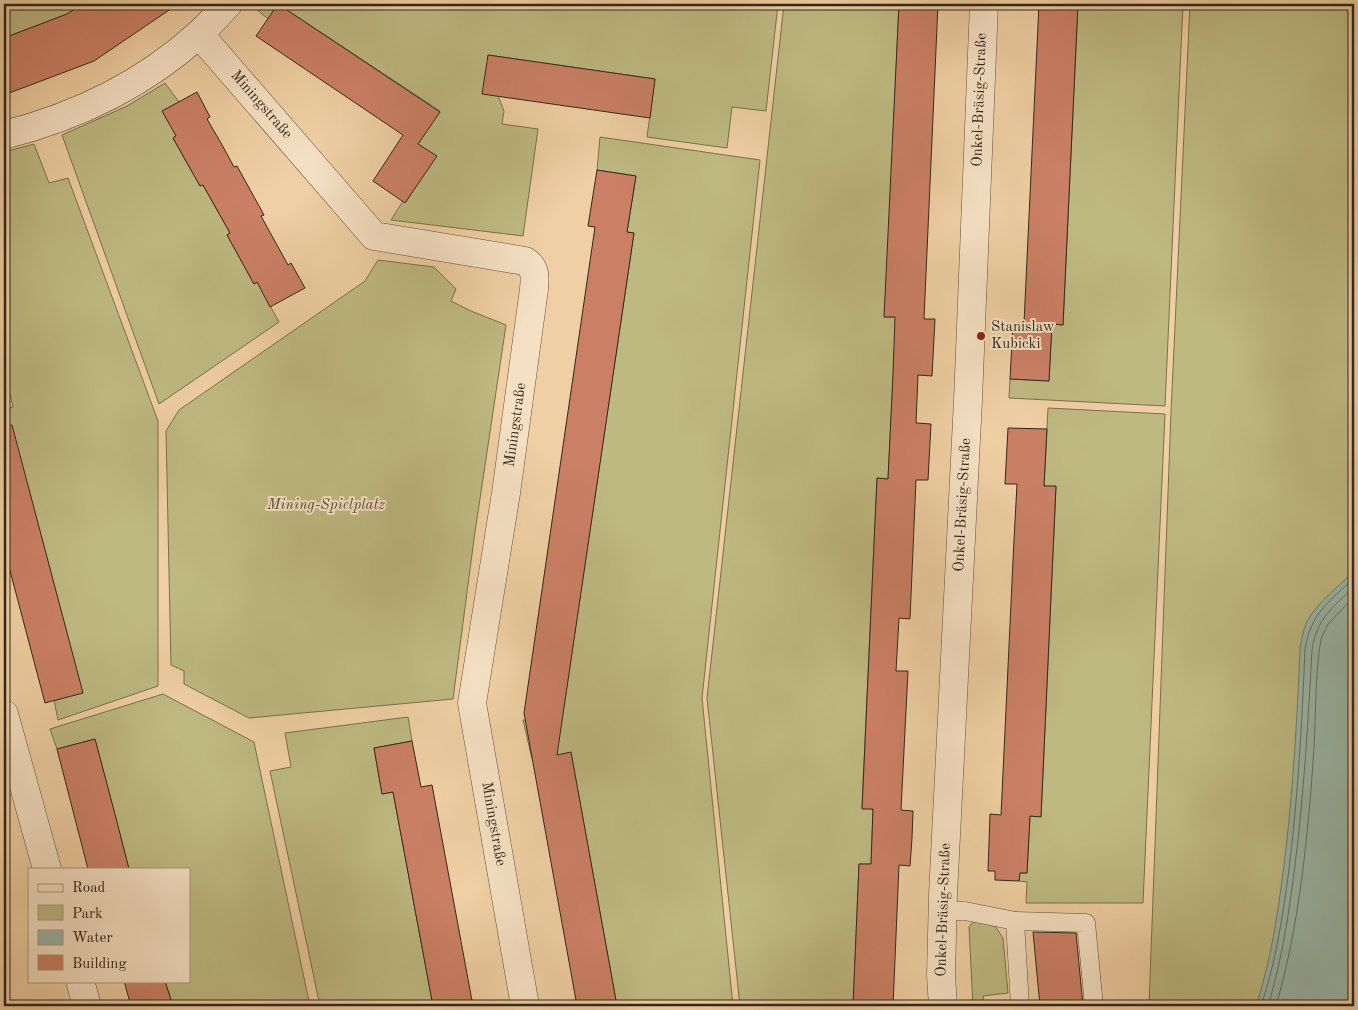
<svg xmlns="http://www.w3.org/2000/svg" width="1358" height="1010" viewBox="0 0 1358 1010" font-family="'Old Standard TT',serif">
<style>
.green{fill:#beb981;stroke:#78704e}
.water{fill:#9ab6a8;stroke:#707d70}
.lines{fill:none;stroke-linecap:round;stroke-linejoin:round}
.shore{stroke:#666e62;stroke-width:1}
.building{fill:#cb8065;stroke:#31271c}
.lane-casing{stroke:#60513e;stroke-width:19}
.street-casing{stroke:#60513e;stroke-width:29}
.lane{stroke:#f5e0c3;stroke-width:18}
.street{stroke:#f5e0c3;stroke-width:28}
.poi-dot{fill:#8f2418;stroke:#f5e0c3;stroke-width:2}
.labels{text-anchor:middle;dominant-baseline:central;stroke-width:4;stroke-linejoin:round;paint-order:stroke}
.street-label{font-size:15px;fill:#31271c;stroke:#f5e0c3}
.poi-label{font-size:15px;fill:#31271c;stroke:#f5e0c3;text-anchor:start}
.park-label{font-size:15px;font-style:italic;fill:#544c35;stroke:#f5e0c3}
</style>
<rect width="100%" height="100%" fill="#efcfa3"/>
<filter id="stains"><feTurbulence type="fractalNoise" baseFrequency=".004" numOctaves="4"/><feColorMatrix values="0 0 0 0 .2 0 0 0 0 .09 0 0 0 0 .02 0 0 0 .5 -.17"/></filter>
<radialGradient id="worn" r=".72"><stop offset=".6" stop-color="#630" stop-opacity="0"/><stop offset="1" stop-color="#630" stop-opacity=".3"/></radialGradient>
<g class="green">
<polygon points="4,4 83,4 67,14 4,38"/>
<polygon points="250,4 778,4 766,111 732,107 727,148 647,137 655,79 488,55 498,96 504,111 502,124 538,129 523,236 391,220 403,201 406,202 436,156 418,144 440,111 278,4 268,19"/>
<polygon points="784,4 899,4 885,317 896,317 888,479 877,478 862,808 873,809 871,864 859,864 853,1006 740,1006 707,698"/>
<polygon points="1078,4 1183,4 1165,406 1009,398 1010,379 1049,381 1052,324 1063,325"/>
<polygon points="1190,4 1354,4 1354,1006 1149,1006 1171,412"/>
<polygon points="165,83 179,102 176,136 173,138 200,186 203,185 230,233 227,235 254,284 257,282 279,322 159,404 62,135 127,106"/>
<polygon points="600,137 760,160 702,698 733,1006 617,1006 571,753 532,759 523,720 561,725 634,233 627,232 636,176 597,170"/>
<polygon points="34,144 49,183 68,178 158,421 158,686 58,720 54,700 17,446 4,449 4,410 13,407 4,366 4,152"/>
<polygon points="378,260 434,267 456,289 451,301 471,311 506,325 474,539 453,699 249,718 184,684 184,671 171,665 166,431 179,410 365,281"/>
<polygon points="1048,408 1165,414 1143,903 1026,903 1027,882 1019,881 1020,873 1027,873 1030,816 1041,816 1056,487 1044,486"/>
<polygon points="163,694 254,742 310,1006 173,1006 165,981 189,981 189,869 129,869 95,739 57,749 50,729"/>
<polygon points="408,717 412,741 374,748 382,794 393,792 433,1006 320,1006 270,771 291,767 285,733"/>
<polygon points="975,922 986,923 995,926 1003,938 1008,993 983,996 984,1006 973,1006 969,927 971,924"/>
</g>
<path class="water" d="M1354 571V1006H1256C1271 960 1278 913 1284 865 1293 793 1297 721 1300 648 1302 639 1303 630 1307 621 1318 602 1339 586 1354 571Z"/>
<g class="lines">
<g class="shore">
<path d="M1261 1006C1276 962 1283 915 1289 869 1298 796 1302 723 1305 649 1311 613 1329 602 1354 578"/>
<path d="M1268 1006C1282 960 1289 913 1295 865 1304 794 1308 722 1312 650 1317 618 1332 608 1354 587"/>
<path d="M1276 1006C1300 923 1308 835 1314 748 1316 712 1315 674 1321 639L1328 624 1354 597"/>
</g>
</g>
<g class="building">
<polygon points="83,4 178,4 94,61 4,95 4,38 67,14"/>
<polygon points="278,4 440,112 418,144 437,156 405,203 373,181 403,135 256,36"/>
<polygon points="899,4 938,4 924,319 935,319 932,376 918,375 916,423 931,424 928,480 916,480 910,619 899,618 896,671 908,671 901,810 913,811 912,838 910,866 899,865 893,1006 853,1006 859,864 871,864 873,809 862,809 877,478 888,479 893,374 895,317 884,317"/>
<polygon points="1039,4 1078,4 1063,325 1052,324 1049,381 1010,379 1013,323 1024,323"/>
<polygon points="488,55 655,79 650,118 482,94"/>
<polygon points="197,92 210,117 207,119 221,143 234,167 237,166 264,215 261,216 288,265 291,263 305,288 270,307 257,282 254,284 227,235 230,233 203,185 200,186 173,138 176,136 162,111"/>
<polygon points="597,170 636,176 627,232 634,233 557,755 571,752 617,1006 577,1006 524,713 595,227 588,226"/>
<polygon points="12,425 83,693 45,703 4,548 4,426"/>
<polygon points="1008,428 1047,429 1044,486 1056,486 1041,817 1030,816 1027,873 1020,873 1019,881 995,880 995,871 988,871 990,814 1001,815 1014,540 1017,484 1005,484"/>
<polygon points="95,739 116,818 129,869 88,869 57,749"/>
<polygon points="412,741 421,787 432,785 473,1006 433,1006 393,792 382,794 374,748"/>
<polygon points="1033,932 1076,933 1083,1006 1040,1006"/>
<polygon points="124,981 165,981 173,1006 131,1006"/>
</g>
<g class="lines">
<defs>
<g id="lane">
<polyline points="943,911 965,911 1015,921 1086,923 1094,1006"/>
<polyline points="1015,921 1020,1006"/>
</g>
<g id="street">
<path d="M199 34 374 236 525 261C536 268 535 277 534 289L506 493 472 703 525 1006"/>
<path d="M4 135C75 117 144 84 199 34 209 25 218 14 228 4"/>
<polyline points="4,714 47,869"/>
<polyline points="80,981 87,1006"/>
<polyline points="943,1006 941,975 943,895 968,400 984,4"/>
</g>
</defs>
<use href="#lane" class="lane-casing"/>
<use href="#street" class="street-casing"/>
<use href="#lane" class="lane"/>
<use href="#street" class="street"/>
</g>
<circle class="poi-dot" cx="981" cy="336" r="5"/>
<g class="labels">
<g class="street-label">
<text transform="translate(980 100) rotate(-88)">Onkel-Bräsig-Straße</text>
<text transform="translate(261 105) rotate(49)">Miningstraße</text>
<text transform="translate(516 425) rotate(-82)">Miningstraße</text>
<text transform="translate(963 505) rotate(-87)">Onkel-Bräsig-Straße</text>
<text transform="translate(493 824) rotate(80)">Miningstraße</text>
<text transform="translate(944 910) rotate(-88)">Onkel-Bräsig-Straße</text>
</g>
<g class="poi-label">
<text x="991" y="327">Stanislaw<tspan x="991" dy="17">Kubicki</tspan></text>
</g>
<g class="park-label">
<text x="326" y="505">Mining-Spielplatz</text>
</g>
</g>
<rect width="1358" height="1010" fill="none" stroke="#efcfa3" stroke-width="20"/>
<rect x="5" y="5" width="1348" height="1000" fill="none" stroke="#31271c" stroke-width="2.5"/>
<rect x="10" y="10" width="1338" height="990" fill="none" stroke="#31271c"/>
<rect x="28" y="868" width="162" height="115" fill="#f5e0c3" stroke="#a79680"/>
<rect x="38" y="884" width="25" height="8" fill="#f5e0c3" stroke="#a79680"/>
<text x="72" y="892" font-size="15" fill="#31271c">Road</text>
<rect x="38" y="905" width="25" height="15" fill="#beb981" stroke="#a79680"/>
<text x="72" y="918" font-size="15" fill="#31271c">Park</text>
<rect x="38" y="930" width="25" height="15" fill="#9ab6a8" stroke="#a79680"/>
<text x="72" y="942" font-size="15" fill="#31271c">Water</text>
<rect x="38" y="955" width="25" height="15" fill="#cb8065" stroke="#a79680"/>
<text x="72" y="968" font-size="15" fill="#31271c">Building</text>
<rect width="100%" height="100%" filter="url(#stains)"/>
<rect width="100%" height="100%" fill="url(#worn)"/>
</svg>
